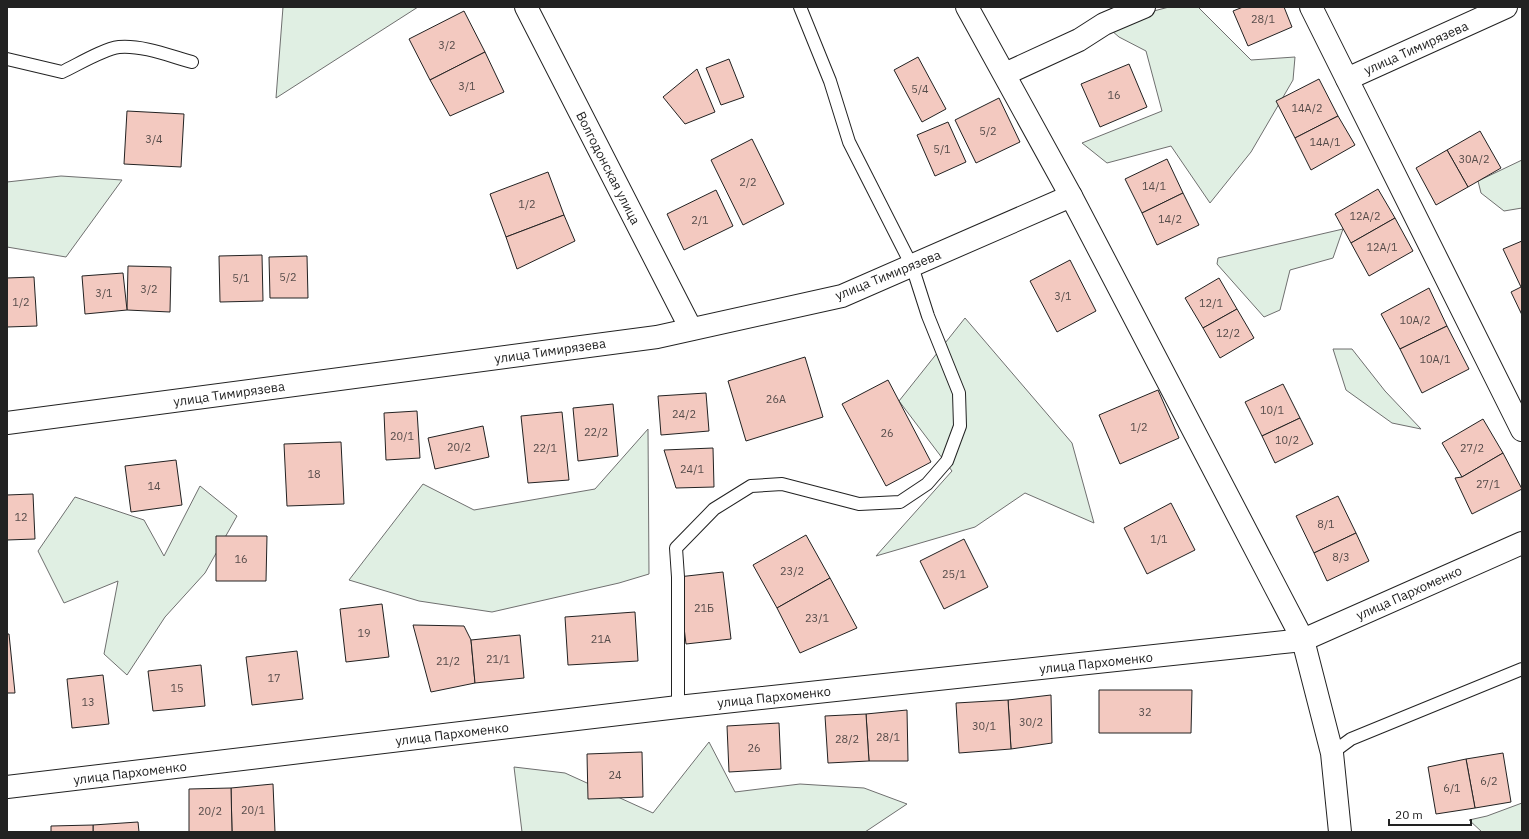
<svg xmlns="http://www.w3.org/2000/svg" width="1529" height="839" viewBox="0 0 1529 839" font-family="'IBM Plex Sans',sans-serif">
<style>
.green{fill:#e0efe3;stroke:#6f6f6f}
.building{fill:#f3c9c0;stroke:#222}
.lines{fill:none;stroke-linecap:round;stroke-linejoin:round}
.service-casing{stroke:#222;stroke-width:14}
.minor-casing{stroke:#222;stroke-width:24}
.service{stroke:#fff;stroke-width:12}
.minor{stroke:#fff;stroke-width:22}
.labels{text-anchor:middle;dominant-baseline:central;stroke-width:3;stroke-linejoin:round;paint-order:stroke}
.number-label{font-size:11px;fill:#564c4a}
.street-label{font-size:13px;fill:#222;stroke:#fff}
</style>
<rect width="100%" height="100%" fill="#fff"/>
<g class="green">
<polygon points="283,7 418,7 276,98"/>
<polygon points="1169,7 1198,7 1251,60 1295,57 1293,80 1251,152 1210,203 1171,146 1107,163 1082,143 1162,111 1146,51 1119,37 1104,24"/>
<polygon points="1522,160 1522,208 1504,211 1481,193 1478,181"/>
<polygon points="61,176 122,180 66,257 7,247 7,182"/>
<polygon points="1343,229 1333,258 1290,270 1280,310 1264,317 1217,264 1218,258"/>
<polygon points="965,318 1072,443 1094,523 1025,493 975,527 876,556 952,471 899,401"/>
<polygon points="1333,349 1352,349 1385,391 1421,429 1392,423 1346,390"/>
<polygon points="648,429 649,574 619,583 492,612 419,601 349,580 423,484 474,510 595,489"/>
<polygon points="200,486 237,516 205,573 165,617 127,675 104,654 118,581 64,603 38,551 75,497 144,520 164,556"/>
<polygon points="709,742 735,792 800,784 864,788 907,804 865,832 522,832 514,767 565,773 653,813"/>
<polygon points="1522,803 1522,832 1482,832 1469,820 1487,816"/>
</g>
<g class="building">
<polygon points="1243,7 1284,7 1292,27 1248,46 1233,11"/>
<polygon points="464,11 485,52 430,80 409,39"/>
<polygon points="485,52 504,92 450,116 430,80"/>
<polygon points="918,57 946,109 922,122 894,70"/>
<polygon points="729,59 744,97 721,105 706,68"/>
<polygon points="1129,64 1147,107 1100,127 1081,84"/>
<polygon points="697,69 715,112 685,124 663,97"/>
<polygon points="1319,79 1338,116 1295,138 1276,101"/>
<polygon points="999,98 1020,142 976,163 955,120"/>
<polygon points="127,111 184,114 181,167 124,164"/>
<polygon points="1338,116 1355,145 1311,170 1295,138"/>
<polygon points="948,122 966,162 935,176 917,135"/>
<polygon points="1480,131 1501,168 1468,187 1447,150"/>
<polygon points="752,139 784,204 743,225 711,160"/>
<polygon points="1447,150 1468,187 1436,205 1416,168"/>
<polygon points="1167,159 1183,193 1142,213 1125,179"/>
<polygon points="548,172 564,215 506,237 490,194"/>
<polygon points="1378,189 1395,218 1351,243 1335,214"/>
<polygon points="716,190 733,226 684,250 667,214"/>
<polygon points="1183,193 1199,225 1157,245 1142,213"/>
<polygon points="564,215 575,241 517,269 506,237"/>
<polygon points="1395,218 1413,251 1369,276 1351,243"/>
<polygon points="1522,241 1522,315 1511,292 1521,287 1503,249"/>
<polygon points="262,255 263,301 220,302 219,256"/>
<polygon points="307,256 308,298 270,298 269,257"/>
<polygon points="1070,260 1096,311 1057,332 1030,281"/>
<polygon points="128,266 171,267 170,312 127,310"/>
<polygon points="123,273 127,310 85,314 82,276"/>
<polygon points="34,277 37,326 7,327 7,278"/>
<polygon points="1219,278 1237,309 1203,328 1185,298"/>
<polygon points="1429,288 1447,326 1400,349 1381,314"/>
<polygon points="1237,309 1254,338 1220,358 1203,328"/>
<polygon points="1447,326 1469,369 1422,393 1400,349"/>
<polygon points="805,357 823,417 746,441 728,381"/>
<polygon points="888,380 931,462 886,486 842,404"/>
<polygon points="1283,384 1300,418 1262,436 1245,402"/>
<polygon points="1158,390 1179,438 1120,464 1099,415"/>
<polygon points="706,393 709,431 661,435 658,396"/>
<polygon points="613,404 618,456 578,461 573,408"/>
<polygon points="417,411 420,458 386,460 384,413"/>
<polygon points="562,412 569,480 528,483 521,416"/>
<polygon points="1300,418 1313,444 1275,463 1262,436"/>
<polygon points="1483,419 1503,453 1462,477 1442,443"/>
<polygon points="483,426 489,457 435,469 428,438"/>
<polygon points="341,442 344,504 287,506 284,444"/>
<polygon points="713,448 714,487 676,488 664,450"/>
<polygon points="1503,453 1522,489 1472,514 1455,478 1462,477"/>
<polygon points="176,460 182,505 131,512 125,466"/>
<polygon points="33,494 35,539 7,540 7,495"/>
<polygon points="1338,496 1356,533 1314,553 1296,516"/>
<polygon points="1171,503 1195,550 1147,574 1124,528"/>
<polygon points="1356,533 1369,561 1327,581 1314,553"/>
<polygon points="806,535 830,578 777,608 753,565"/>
<polygon points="216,536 267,536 266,581 216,581"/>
<polygon points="964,539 988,587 944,609 920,561"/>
<polygon points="723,572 731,639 686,644 678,577"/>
<polygon points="830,578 857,628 800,653 777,608"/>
<polygon points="382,604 389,657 346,662 340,609"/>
<polygon points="635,612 638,661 568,665 565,617"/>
<polygon points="413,625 464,626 471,640 475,683 431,692"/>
<polygon points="7,634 9,634 15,693 7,693"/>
<polygon points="520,635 524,678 475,683 471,640"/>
<polygon points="297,651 303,699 252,705 246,657"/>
<polygon points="201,665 205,706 153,711 148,671"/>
<polygon points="103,675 109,724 72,728 67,679"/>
<polygon points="1099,690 1192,690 1191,733 1099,733"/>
<polygon points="1051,695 1052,743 1011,749 1008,700"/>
<polygon points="1008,700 1011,749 959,753 956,703"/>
<polygon points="907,710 908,761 869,761 866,714"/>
<polygon points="866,714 869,761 828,763 825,716"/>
<polygon points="779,723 781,769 729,772 727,726"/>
<polygon points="642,752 643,797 588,799 587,754"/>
<polygon points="1503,753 1511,802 1475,808 1466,759"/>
<polygon points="1466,759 1475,808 1436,814 1428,767"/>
<polygon points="273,784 275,832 232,832 231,788"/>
<polygon points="231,788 232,832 189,832 189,789"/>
<polygon points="138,822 139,832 93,832 93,825"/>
<polygon points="93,825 93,832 51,832 51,826"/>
</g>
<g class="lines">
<defs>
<g id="service">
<path d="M7 59 62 72C77 65 103 49 119 47 143 45 170 56 192 62"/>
<polyline points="678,707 678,577 676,548 714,509 751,486 782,484 859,504 900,502 927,484 947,461 960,426 959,393 928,316 912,266 849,142 830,81 800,7"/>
<polyline points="1332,753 1351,739 1522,669"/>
</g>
<g id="minor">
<polyline points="526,7 691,329"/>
<polyline points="967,7 1071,196 1303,640 1332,753 1340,832"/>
<polyline points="1311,7 1522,430"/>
<polyline points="1005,74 1079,40 1104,24 1144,7"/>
<polyline points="1347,79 1506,7"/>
<polyline points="7,423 657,337 842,296 1071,196"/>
<polyline points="7,787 678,707 1303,640 1522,543"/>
</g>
</defs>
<use href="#service" class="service-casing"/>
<use href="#minor" class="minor-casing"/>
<use href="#service" class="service"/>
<use href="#minor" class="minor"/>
</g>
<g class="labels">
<g class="number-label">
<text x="1263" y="19">28/1</text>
<text x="447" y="45">3/2</text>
<text x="467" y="86">3/1</text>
<text x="920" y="89">5/4</text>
<text x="1114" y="95">16</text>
<text x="1307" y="108">14А/2</text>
<text x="988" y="131">5/2</text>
<text x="154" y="139">3/4</text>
<text x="1325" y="142">14А/1</text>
<text x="942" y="149">5/1</text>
<text x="1474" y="159">30А/2</text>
<text x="748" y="182">2/2</text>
<text x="1154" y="186">14/1</text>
<text x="527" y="204">1/2</text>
<text x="1365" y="216">12А/2</text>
<text x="1170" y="219">14/2</text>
<text x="700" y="220">2/1</text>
<text x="1382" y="247">12А/1</text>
<text x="288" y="277">5/2</text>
<text x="241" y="278">5/1</text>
<text x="149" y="289">3/2</text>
<text x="104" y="293">3/1</text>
<text x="1063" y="296">3/1</text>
<text x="21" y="302">1/2</text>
<text x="1211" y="303">12/1</text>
<text x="1415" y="320">10А/2</text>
<text x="1228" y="333">12/2</text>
<text x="1435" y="359">10А/1</text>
<text x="776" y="399">26А</text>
<text x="1272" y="410">10/1</text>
<text x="684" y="414">24/2</text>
<text x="1139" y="427">1/2</text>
<text x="596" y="432">22/2</text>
<text x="887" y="433">26</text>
<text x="402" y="436">20/1</text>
<text x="1287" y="440">10/2</text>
<text x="459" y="447">20/2</text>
<text x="545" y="448">22/1</text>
<text x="1472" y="448">27/2</text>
<text x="692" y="469">24/1</text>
<text x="314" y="474">18</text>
<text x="1488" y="484">27/1</text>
<text x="154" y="486">14</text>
<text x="21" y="517">12</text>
<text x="1326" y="524">8/1</text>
<text x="1159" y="539">1/1</text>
<text x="1341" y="557">8/3</text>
<text x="241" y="559">16</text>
<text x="792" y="571">23/2</text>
<text x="954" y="574">25/1</text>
<text x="704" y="608">21Б</text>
<text x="817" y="618">23/1</text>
<text x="364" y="633">19</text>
<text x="601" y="639">21А</text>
<text x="498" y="659">21/1</text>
<text x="448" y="661">21/2</text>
<text x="274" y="678">17</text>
<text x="177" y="688">15</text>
<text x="88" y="702">13</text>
<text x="1145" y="712">32</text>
<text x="1031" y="722">30/2</text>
<text x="984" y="726">30/1</text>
<text x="888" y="737">28/1</text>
<text x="847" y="739">28/2</text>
<text x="754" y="748">26</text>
<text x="615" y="775">24</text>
<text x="1489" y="781">6/2</text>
<text x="1452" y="788">6/1</text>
<text x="253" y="810">20/1</text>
<text x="210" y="811">20/2</text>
</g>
<g class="street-label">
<text transform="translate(1416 48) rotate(-24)">улица Тимирязева</text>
<text transform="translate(608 168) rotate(63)">Волгодонская улица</text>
<text transform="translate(888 275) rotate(-22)">улица Тимирязева</text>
<text transform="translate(550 351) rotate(-8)">улица Тимирязева</text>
<text transform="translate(229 394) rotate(-8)">улица Тимирязева</text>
<text transform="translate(1409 593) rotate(-24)">улица Пархоменко</text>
<text transform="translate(1096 663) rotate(-6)">улица Пархоменко</text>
<text transform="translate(774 697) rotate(-6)">улица Пархоменко</text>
<text transform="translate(452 734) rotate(-7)">улица Пархоменко</text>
<text transform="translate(130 773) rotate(-7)">улица Пархоменко</text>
</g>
</g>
<rect width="1529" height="839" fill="none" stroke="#222222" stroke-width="16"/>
<path d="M1389 819v6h82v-6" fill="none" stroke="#222222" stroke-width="2"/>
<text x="1395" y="819" font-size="12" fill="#222222" stroke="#ffffff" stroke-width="3" paint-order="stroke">20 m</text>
</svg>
